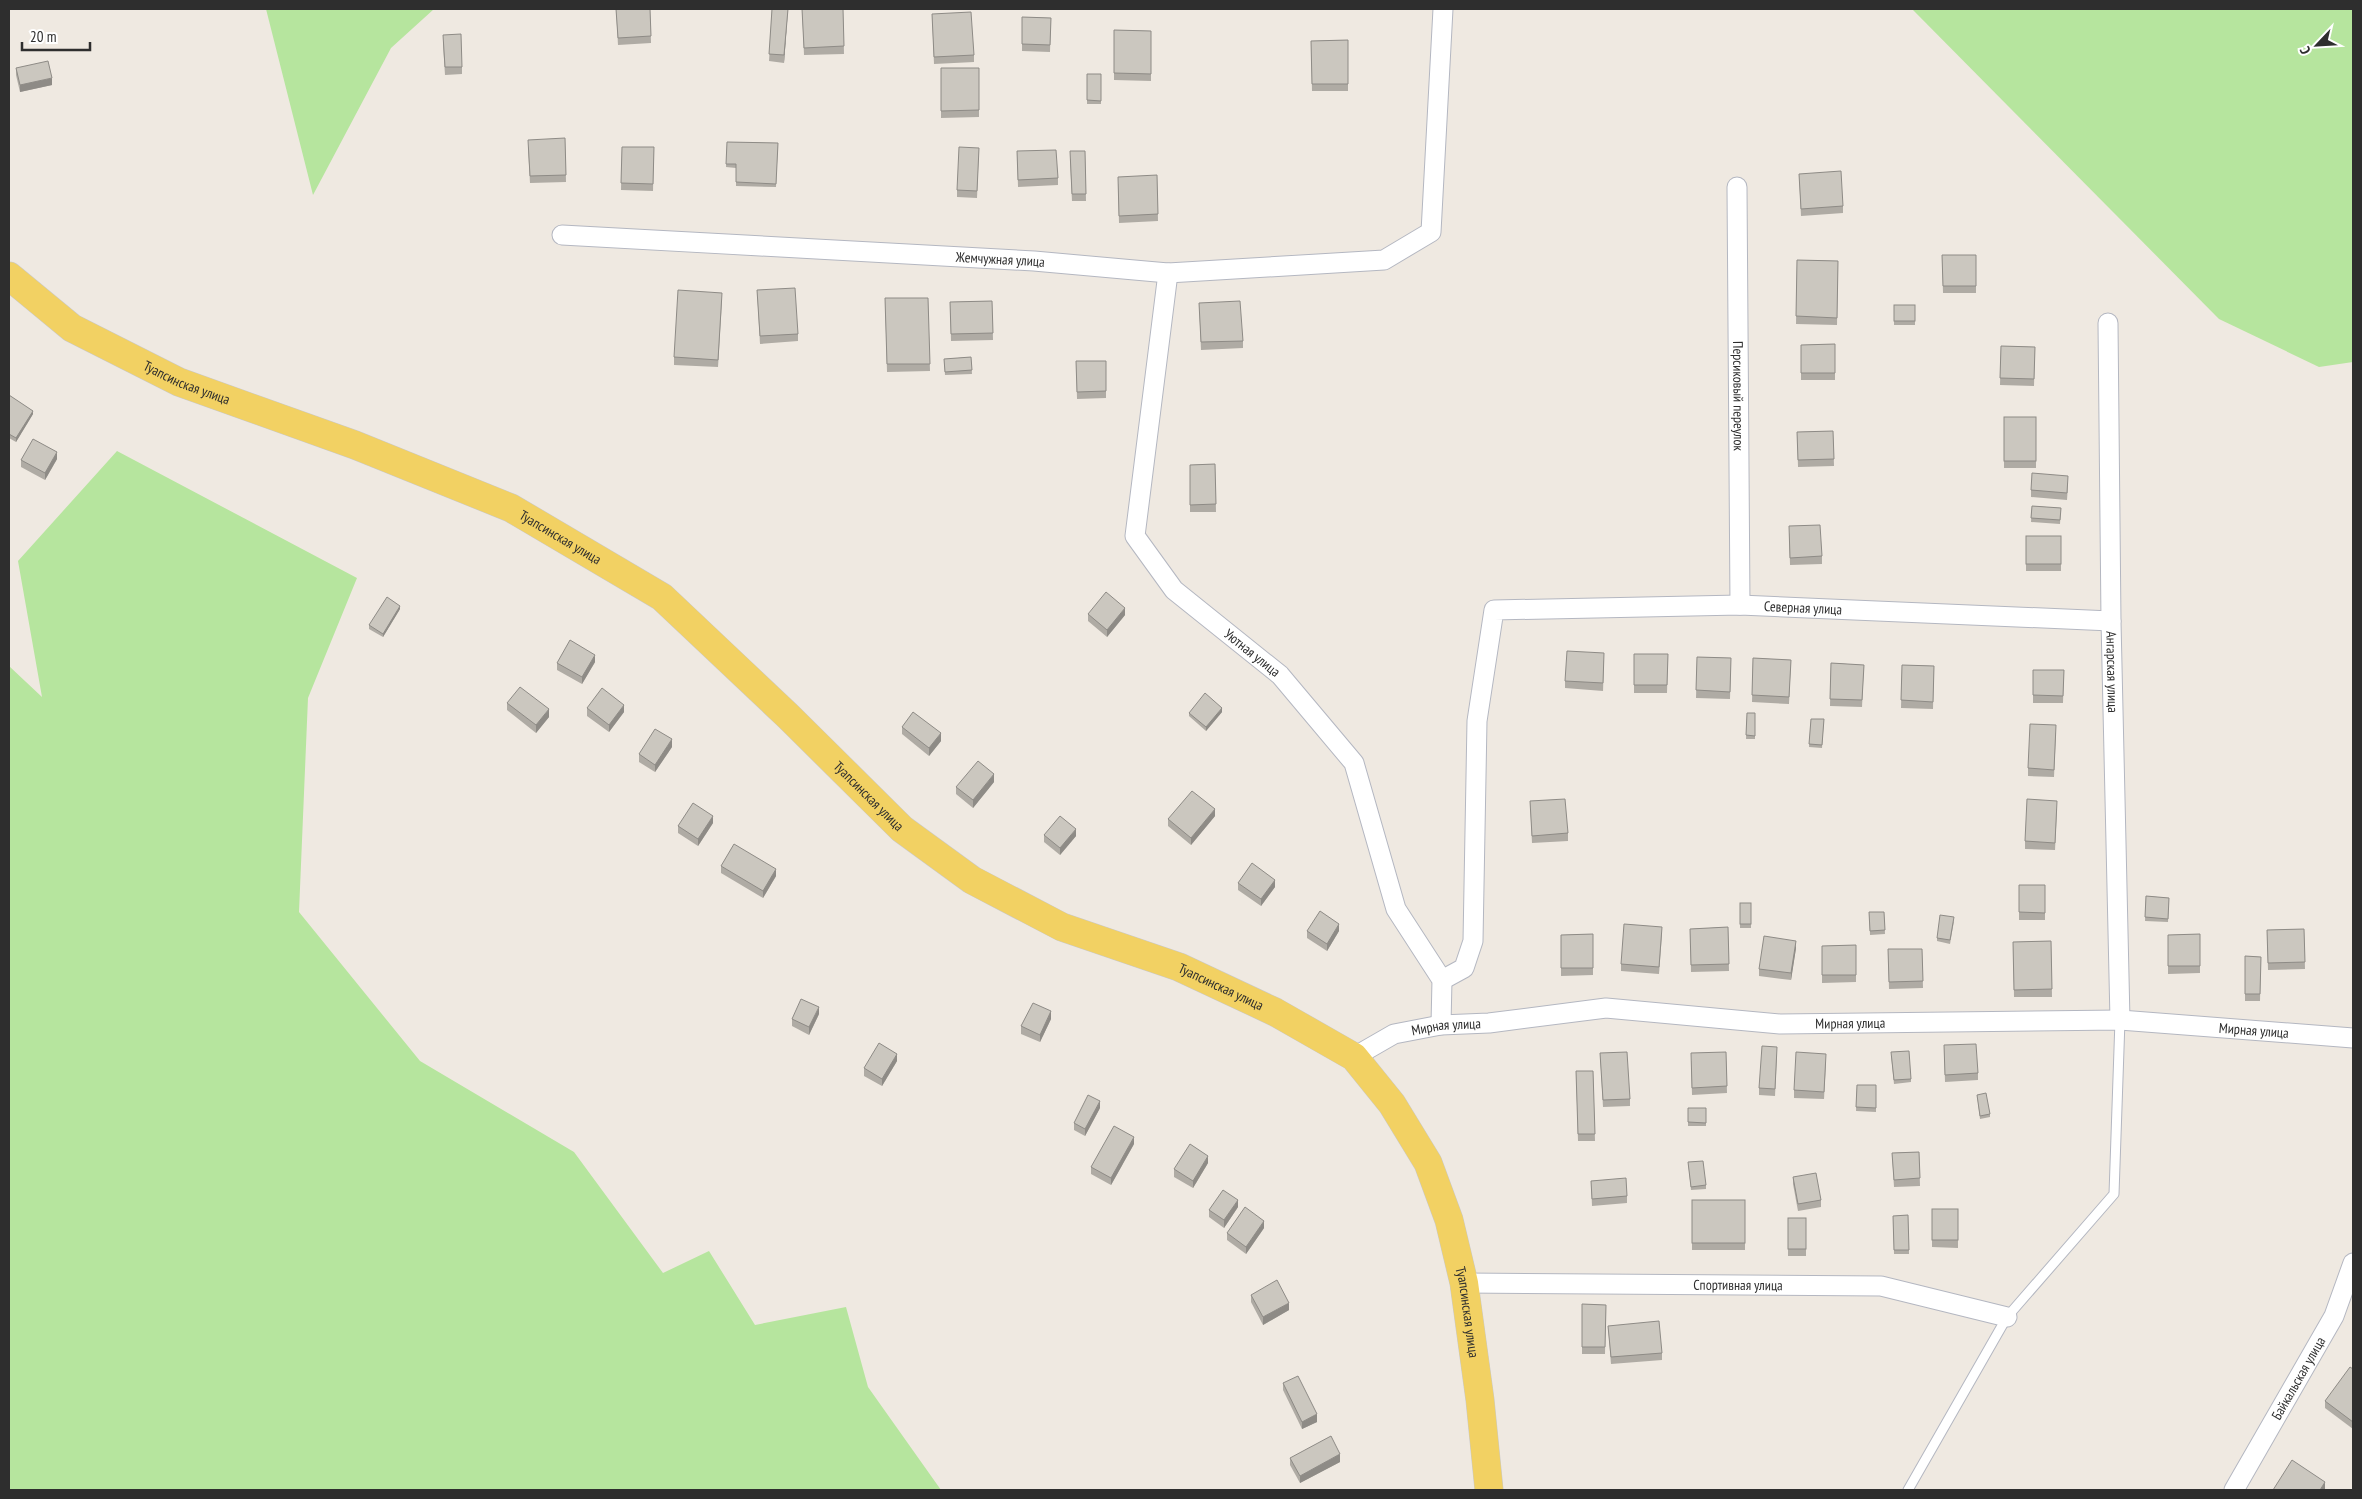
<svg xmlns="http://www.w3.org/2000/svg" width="2362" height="1499" viewBox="0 0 2362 1499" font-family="'PT Sans Narrow',sans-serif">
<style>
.green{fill:#b6e59e}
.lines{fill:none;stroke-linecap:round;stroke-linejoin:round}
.lane-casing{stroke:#b4b7c1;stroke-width:11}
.street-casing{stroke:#b4b7c1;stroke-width:21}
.primary-casing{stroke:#c9c9c9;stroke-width:29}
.lane{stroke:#fff;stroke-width:9}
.street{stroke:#fff;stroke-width:19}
.primary{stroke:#f2d163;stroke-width:28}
.wall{fill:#afaba4}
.shaded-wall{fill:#8e8b86}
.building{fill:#cbc7bf;stroke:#8e8b86}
.labels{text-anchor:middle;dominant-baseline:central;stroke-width:5;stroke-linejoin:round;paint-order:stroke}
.street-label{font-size:14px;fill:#2e2e2e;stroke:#fff}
</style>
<rect width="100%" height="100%" fill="#efe9e1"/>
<g class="green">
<polygon points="266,9 434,9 391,48 313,195"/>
<polygon points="1912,9 2353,9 2353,362 2319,367 2219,319"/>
<polygon points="117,451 357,578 308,698 299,912 420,1061 574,1152 663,1273 709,1251 755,1325 846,1307 868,1387 941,1490 9,1490 9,666 42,697 18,561"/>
</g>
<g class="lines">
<defs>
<polyline id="lane" points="1908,1490 2007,1317 2114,1194 2120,1020"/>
<g id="street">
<path id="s1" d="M1737 187 1740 605"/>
<path id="s2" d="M562 235 1034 261 1168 273 1384 260 1431 232 1443 9"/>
<path id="s3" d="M1168 273 1135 536 1174 590 1280 675 1354 763 1396 909 1442 980 1441 1025"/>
<path id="s4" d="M2108 323 2111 621 2120 1020"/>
<path id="s5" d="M1442 980 1464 968 1473 941 1477 721 1494 610 1740 605 2111 621"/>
<path id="s6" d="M1354 1057 1394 1034 1441 1025 1489 1023 1606 1008 1780 1024 2120 1020 2353 1038"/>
<path id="s7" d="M1464 1283 1881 1286 2007 1317"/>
<path id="s8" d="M2234 1490 2334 1316 2353 1263"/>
</g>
<g id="primary">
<path id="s9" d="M9 276 72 328 179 382 355 445 511 508 662 597 788 716 902 829 972 880 1062 927 1179 967 1275 1012 1354 1057 1392 1104 1428 1163 1449 1220 1464 1283 1480 1400 1489 1490"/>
</g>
</defs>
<use href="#lane" class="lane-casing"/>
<use href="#street" class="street-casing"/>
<use href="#primary" class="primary-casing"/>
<use href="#lane" class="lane"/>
<use href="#street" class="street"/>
<use href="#primary" class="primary"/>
</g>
<g class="wall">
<polygon points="616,9 650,9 651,43 618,45"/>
<polygon points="772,9 788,9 784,63 769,61"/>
<polygon points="802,9 843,9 844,54 804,55"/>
<polygon points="932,14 974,55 974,62 934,64"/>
<polygon points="1022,17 1051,18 1050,52 1022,51"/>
<polygon points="1114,30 1151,31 1151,81 1114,80"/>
<polygon points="1348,40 1348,91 1312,91 1311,41"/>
<polygon points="443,43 462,67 462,74 445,75"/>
<polygon points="16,68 52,85 20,92 16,75"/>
<polygon points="941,68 979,68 979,117 941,118"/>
<rect x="1087" y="74" width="14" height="30"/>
<polygon points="565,138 566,182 530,183 528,147"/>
<polygon points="727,142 778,143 776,187 736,186 736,168 726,167"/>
<polygon points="622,147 654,147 653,191 621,190"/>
<polygon points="979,148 977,198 957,197 957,190"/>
<polygon points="1017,151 1058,178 1058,185 1018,187"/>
<polygon points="1085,151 1086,201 1072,201 1070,159"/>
<polygon points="1799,174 1843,206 1843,213 1801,216"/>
<polygon points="1157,175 1158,221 1119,223 1118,184"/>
<polygon points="1942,255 1976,255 1976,293 1943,293"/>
<polygon points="1797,260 1838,261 1837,325 1796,324"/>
<polygon points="757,290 798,334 798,341 760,344"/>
<polygon points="885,298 928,298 930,371 887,372"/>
<polygon points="722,300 718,367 674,365 674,357"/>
<polygon points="992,301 993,340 951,341 950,302"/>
<polygon points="1199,303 1243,341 1243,348 1201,350"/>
<rect x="1894" y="305" width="21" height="20"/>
<polygon points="1835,344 1835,380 1801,380 1801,345"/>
<polygon points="2001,346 2035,347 2034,386 2000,385"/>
<polygon points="971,357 972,374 945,375 944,359"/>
<polygon points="1076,361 1106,361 1106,398 1077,399"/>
<polygon points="9,395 33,414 16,442 9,438"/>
<rect x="2004" y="417" width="32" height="51"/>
<polygon points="1833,431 1834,466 1798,467 1797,432"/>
<polygon points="57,459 45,480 21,467 21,460"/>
<polygon points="1215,464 1216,512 1190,512 1190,465"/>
<polygon points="2068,483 2067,500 2031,497 2031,490"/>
<polygon points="2032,506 2061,508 2060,524 2031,522"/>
<polygon points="1789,533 1822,556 1822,564 1790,565"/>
<rect x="2026" y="536" width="35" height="35"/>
<polygon points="400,609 383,637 369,629 369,625"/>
<polygon points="1088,614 1125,615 1107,637 1088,621"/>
<polygon points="1634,654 1668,654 1667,693 1634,693"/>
<polygon points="1697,657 1731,658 1730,699 1696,698"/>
<polygon points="1753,658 1791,660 1789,704 1752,702"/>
<polygon points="1604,660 1603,691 1565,688 1565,681"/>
<polygon points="595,662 582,684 557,670 557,663"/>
<polygon points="1831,663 1864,665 1862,707 1830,706"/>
<polygon points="1902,665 1934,666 1933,709 1901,708"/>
<polygon points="2033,670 2064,670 2063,703 2033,703"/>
<polygon points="507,703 549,717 536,733 507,710"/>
<polygon points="587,708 624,712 609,732 587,716"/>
<polygon points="1222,712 1206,731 1189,716 1189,713"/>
<polygon points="1747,713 1755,713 1755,739 1746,739"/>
<polygon points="1811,719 1824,719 1822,748 1809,747"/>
<polygon points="902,727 941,741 929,756 902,734"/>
<polygon points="2056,732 2054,777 2028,776 2028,768"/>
<polygon points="672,747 655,772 639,762 639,754"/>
<polygon points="994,782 973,808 956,794 956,787"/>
<polygon points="1530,801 1568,833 1568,841 1532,843"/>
<polygon points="2057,809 2055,850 2025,849 2025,841"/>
<polygon points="1215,816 1191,845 1168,826 1168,819"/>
<polygon points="713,823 698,846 678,833 678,826"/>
<polygon points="1044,835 1076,836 1060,855 1044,842"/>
<polygon points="721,866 776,876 763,898 721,873"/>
<polygon points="1238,883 1275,887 1261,906 1238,890"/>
<rect x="2019" y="885" width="26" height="35"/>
<polygon points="2146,896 2169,898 2168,922 2145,921"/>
<rect x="1740" y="903" width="11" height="25"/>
<polygon points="1869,912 1884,912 1885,934 1870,935"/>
<polygon points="1954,921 1950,944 1937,941 1937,938"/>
<polygon points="1728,927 1729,971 1691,972 1690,929"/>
<polygon points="2304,929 2305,969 2268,970 2267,930"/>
<polygon points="1307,931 1339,931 1327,951 1307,938"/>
<polygon points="1593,934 1593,975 1561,976 1561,935"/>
<polygon points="1662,934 1659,974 1621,971 1621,964"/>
<polygon points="2200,934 2200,973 2168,974 2168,935"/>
<polygon points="2051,941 2052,997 2014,997 2013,942"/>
<polygon points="1856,945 1856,982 1822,983 1822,946"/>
<polygon points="1796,948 1791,980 1759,976 1759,969"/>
<polygon points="1888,949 1922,949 1923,988 1889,989"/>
<polygon points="2245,956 2261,957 2260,1001 2245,1001"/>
<polygon points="819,1014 809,1035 792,1026 792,1019"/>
<polygon points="1051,1019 1040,1042 1021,1034 1021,1026"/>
<polygon points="1944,1045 1978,1073 1978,1080 1945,1082"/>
<polygon points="1726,1052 1727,1093 1692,1095 1691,1061"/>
<polygon points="1600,1053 1630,1099 1630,1106 1603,1107"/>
<polygon points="1777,1054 1775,1096 1759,1095 1759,1088"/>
<polygon points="1891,1055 1911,1079 1911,1082 1894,1084"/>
<polygon points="897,1061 882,1086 864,1076 864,1068"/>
<polygon points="1826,1062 1824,1099 1794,1098 1794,1090"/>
<polygon points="1576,1071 1593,1071 1595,1141 1578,1141"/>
<polygon points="1857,1085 1876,1085 1876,1112 1856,1111"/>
<polygon points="1977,1095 1990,1114 1990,1117 1980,1119"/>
<polygon points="1100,1108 1085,1136 1074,1130 1074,1123"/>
<rect x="1688" y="1108" width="18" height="18"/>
<polygon points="1134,1144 1111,1185 1091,1174 1091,1167"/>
<polygon points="1919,1152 1920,1186 1894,1187 1892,1153"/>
<polygon points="1688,1162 1706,1185 1706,1189 1691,1190"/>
<polygon points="1208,1163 1193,1188 1174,1177 1174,1169"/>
<polygon points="1793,1177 1821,1200 1821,1207 1798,1211 1793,1184"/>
<polygon points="1591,1181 1627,1196 1627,1203 1592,1206"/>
<rect x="1692" y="1200" width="53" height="50"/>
<polygon points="1238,1207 1224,1228 1209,1217 1209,1210"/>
<polygon points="1932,1209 1958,1209 1958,1248 1932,1247"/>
<polygon points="1908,1215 1909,1254 1894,1254 1893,1216"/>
<rect x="1788" y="1218" width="18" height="38"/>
<polygon points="1264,1228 1246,1254 1227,1240 1227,1233"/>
<polygon points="1251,1295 1289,1310 1263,1325 1251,1302"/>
<polygon points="1582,1304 1606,1305 1605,1354 1582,1354"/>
<polygon points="1608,1326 1662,1353 1662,1360 1611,1364"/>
<polygon points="2353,1369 2353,1429 2325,1408 2325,1401"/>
<polygon points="1283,1383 1317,1422 1302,1429 1283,1390"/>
<polygon points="1290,1458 1340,1462 1300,1483 1290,1465"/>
</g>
<g class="shaded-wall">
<polygon points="788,9 784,63 784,55"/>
<polygon points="52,78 52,85 20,92 20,85"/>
<polygon points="33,411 33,414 16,442 16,438"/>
<polygon points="57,452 57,459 45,480 45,473"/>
<polygon points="400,606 400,609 383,637 383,634"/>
<polygon points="1125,608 1125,615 1107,637 1107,630"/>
<polygon points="595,655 595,662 582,684 582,677"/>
<polygon points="624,705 624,712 609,732 609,725"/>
<polygon points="1222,708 1222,712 1206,731 1206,727"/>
<polygon points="549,709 549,717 536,733 536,725"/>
<polygon points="941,733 941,741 929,756 929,748"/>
<polygon points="672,739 672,747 655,772 655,765"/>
<polygon points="994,774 994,782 973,808 973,800"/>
<polygon points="1215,809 1215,816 1191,845 1191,838"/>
<polygon points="713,816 713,823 698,846 698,839"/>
<polygon points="1076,829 1076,836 1060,855 1060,848"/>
<polygon points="776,869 776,876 763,898 763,891"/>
<polygon points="1275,880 1275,887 1261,906 1261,899"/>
<polygon points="1339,924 1339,931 1327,951 1327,944"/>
<polygon points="1796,941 1796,948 1791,980 1791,973"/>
<polygon points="819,1007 819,1014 809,1035 809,1027"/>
<polygon points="1051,1011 1051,1019 1040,1042 1040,1035"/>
<polygon points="897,1054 897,1061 882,1086 882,1079"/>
<polygon points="1100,1101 1100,1108 1085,1136 1085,1129"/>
<polygon points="1134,1137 1134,1144 1111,1185 1111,1178"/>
<polygon points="1208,1156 1208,1163 1193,1188 1193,1181"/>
<polygon points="1238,1200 1238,1207 1224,1228 1224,1220"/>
<polygon points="1264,1221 1264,1228 1246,1254 1246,1247"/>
<polygon points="1289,1303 1289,1310 1263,1325 1263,1317"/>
<polygon points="1317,1414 1317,1422 1302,1429 1302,1422"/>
<polygon points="1340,1454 1340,1462 1300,1483 1300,1476"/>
<polygon points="2325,1482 2325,1489 2324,1490 2320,1490"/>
</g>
<g class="building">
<polygon points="616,9 650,9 651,36 618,38"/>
<polygon points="772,9 788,9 784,55 769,54"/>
<polygon points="802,9 843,9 844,46 804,48"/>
<polygon points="971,12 974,55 934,57 932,14"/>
<polygon points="1022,17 1051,18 1050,45 1022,44"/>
<polygon points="1114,30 1151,31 1151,74 1114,73"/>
<polygon points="461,34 462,67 445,67 443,35"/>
<polygon points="1348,40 1348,84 1312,84 1311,41"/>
<polygon points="48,61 52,78 20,85 16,68"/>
<polygon points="941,68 979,68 979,110 941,111"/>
<polygon points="1087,74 1101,74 1101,101 1087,100"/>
<polygon points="565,138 566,175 530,176 528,140"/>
<polygon points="727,142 778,143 776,184 736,182 736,164 726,164"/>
<polygon points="622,147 654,147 653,184 621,183"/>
<polygon points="959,147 979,148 977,191 957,190"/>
<polygon points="1056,150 1058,178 1018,180 1017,151"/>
<polygon points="1070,151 1085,151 1086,194 1072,194"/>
<polygon points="1841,171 1843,206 1801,209 1799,174"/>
<polygon points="1157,175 1158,214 1119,216 1118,177"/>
<polygon points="1942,255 1976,255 1976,286 1943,286"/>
<polygon points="1797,260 1838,261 1837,318 1796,316"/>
<polygon points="795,288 798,334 760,336 757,290"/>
<polygon points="678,290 722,293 718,360 674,357"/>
<polygon points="885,298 928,298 930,364 887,364"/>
<polygon points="992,301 993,333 951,334 950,302"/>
<polygon points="1240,301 1243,341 1201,342 1199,303"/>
<rect x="1894" y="305" width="21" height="16"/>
<polygon points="1835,344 1835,373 1801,373 1801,345"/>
<polygon points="2001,346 2035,347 2034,379 2000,378"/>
<polygon points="971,357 972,370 945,372 944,359"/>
<polygon points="1076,361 1106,361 1106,391 1077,392"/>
<polygon points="9,395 33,411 16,438 9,434"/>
<rect x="2004" y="417" width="32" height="44"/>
<polygon points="1833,431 1834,459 1798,460 1797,432"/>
<polygon points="33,439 57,452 45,473 21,460"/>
<polygon points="1215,464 1216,504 1190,505 1190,465"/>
<polygon points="2032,473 2068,476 2067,493 2031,490"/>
<polygon points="2032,506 2061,508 2060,520 2031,518"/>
<polygon points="1820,525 1822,556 1790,558 1789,526"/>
<rect x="2026" y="536" width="35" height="28"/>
<polygon points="1106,592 1125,608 1107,630 1088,614"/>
<polygon points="387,597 400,606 383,634 369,625"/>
<polygon points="570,640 595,655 582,677 557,663"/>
<polygon points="1567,651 1604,653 1603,683 1565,681"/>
<polygon points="1634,654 1668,654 1667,685 1634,685"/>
<polygon points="1697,657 1731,658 1730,692 1696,690"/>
<polygon points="1753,658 1791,660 1789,697 1752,695"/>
<polygon points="1831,663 1864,665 1862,700 1830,699"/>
<polygon points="1902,665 1934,666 1933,702 1901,700"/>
<polygon points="2033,670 2064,670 2063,696 2033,695"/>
<polygon points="520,687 549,709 536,725 507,703"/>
<polygon points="602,688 624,705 609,725 587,708"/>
<polygon points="1205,693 1222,708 1206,727 1189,713"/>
<polygon points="913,712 941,733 929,748 902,727"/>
<polygon points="1747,713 1755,713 1755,736 1746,735"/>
<polygon points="1811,719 1824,719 1822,745 1809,744"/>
<polygon points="2030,724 2056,725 2054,770 2028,768"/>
<polygon points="655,729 672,739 655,765 639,754"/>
<polygon points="978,761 994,774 973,800 956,787"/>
<polygon points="1192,791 1215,809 1191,838 1168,819"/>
<polygon points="1565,799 1568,833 1532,836 1530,801"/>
<polygon points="2027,799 2057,801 2055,843 2025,841"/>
<polygon points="693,803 713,816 698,839 678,826"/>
<polygon points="1060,816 1076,829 1060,848 1044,835"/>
<polygon points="734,844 776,869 763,891 721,866"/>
<polygon points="1252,863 1275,880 1261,899 1238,883"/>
<polygon points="2019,885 2045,885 2045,913 2019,912"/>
<polygon points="2146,896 2169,898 2168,919 2145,917"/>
<rect x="1740" y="903" width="11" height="21"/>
<polygon points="1320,911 1339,924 1327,944 1307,931"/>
<polygon points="1869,912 1884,912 1885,930 1870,931"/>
<polygon points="1940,915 1954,917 1950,940 1937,938"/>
<polygon points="1624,924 1662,927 1659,967 1621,964"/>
<polygon points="1728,927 1729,964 1691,965 1690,929"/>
<polygon points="2304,929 2305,962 2268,963 2267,930"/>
<polygon points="1593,934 1593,968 1561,968 1561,935"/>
<polygon points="2200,934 2200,966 2168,966 2168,935"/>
<polygon points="1764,936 1796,941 1791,973 1759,969"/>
<polygon points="2051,941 2052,989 2014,990 2013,942"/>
<polygon points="1856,945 1856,975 1822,975 1822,946"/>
<polygon points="1888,949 1922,949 1923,981 1889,982"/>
<polygon points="2245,956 2261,957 2260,994 2245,994"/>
<polygon points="801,999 819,1007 809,1027 792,1019"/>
<polygon points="1033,1003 1051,1011 1040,1035 1021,1026"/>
<polygon points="879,1043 897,1054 882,1079 864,1068"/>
<polygon points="1976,1044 1978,1073 1945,1075 1944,1045"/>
<polygon points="1762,1046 1777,1047 1775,1089 1759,1088"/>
<polygon points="1909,1051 1911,1079 1894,1080 1891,1052"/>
<polygon points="1627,1052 1630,1099 1603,1100 1600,1053"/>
<polygon points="1726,1052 1727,1086 1692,1088 1691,1053"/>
<polygon points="1796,1052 1826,1054 1824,1092 1794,1090"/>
<polygon points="1576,1071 1593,1071 1595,1134 1578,1134"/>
<polygon points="1857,1085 1876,1085 1876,1108 1856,1107"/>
<polygon points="1986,1093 1990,1114 1980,1116 1977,1095"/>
<polygon points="1088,1095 1100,1101 1085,1129 1074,1123"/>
<polygon points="1688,1108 1706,1108 1706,1123 1688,1122"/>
<polygon points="1114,1126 1134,1137 1111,1178 1091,1167"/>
<polygon points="1190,1144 1208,1156 1193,1181 1174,1169"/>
<polygon points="1919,1152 1920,1178 1894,1180 1892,1153"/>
<polygon points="1703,1161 1706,1185 1691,1187 1688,1162"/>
<polygon points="1816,1173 1821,1200 1798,1204 1793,1177"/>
<polygon points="1626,1178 1627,1196 1592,1199 1591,1181"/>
<polygon points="1223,1190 1238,1200 1224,1220 1209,1210"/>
<rect x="1692" y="1200" width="53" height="43"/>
<polygon points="1245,1207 1264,1221 1246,1247 1227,1233"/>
<rect x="1932" y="1209" width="26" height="31"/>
<polygon points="1908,1215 1909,1250 1894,1250 1893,1216"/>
<rect x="1788" y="1218" width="18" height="31"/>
<polygon points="1277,1280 1289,1303 1263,1317 1251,1295"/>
<polygon points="1582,1304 1606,1305 1605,1347 1582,1347"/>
<polygon points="1659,1321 1662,1353 1611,1357 1608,1326"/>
<polygon points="2350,1367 2353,1369 2353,1422 2325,1401"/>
<polygon points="1298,1376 1317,1414 1302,1422 1283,1383"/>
<polygon points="1331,1436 1340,1454 1300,1476 1290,1458"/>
<polygon points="2292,1460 2325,1482 2320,1490 2273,1490"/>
</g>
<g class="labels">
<g class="street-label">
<text stroke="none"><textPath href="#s2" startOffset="439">Жемчужная улица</textPath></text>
<text stroke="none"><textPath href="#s9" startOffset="209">Туапсинская улица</textPath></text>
<text stroke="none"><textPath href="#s1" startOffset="209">Персиковый переулок</textPath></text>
<text stroke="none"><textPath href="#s9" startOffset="614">Туапсинская улица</textPath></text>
<text stroke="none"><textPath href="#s5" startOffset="695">Северная улица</textPath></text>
<text stroke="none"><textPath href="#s3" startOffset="432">Уютная улица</textPath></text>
<text stroke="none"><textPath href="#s4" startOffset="349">Ангарская улица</textPath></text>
<text stroke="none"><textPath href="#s9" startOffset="1019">Туапсинская улица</textPath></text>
<text stroke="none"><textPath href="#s9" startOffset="1424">Туапсинская улица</textPath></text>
<text stroke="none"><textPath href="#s6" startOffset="505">Мирная улица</textPath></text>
<text stroke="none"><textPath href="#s6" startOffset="99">Мирная улица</textPath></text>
<text stroke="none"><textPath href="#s6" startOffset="909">Мирная улица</textPath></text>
<text stroke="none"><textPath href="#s7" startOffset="274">Спортивная улица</textPath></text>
<text stroke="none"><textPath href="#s9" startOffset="1859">Туапсинская улица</textPath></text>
<text stroke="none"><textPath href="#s8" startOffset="129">Байкальская улица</textPath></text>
</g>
</g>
<rect width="2362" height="1499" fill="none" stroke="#2e2e2e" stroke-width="20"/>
<g transform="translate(2317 45) rotate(245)" stroke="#ffffff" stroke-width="4" paint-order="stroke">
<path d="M0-4L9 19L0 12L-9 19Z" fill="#2e2e2e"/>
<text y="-8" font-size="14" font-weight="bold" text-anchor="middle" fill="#2e2e2e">С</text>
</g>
<path d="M22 42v8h68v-8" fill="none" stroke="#2e2e2e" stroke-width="2.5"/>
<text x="30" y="42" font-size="15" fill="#2e2e2e" stroke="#ffffff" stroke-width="4" paint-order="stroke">20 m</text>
</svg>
